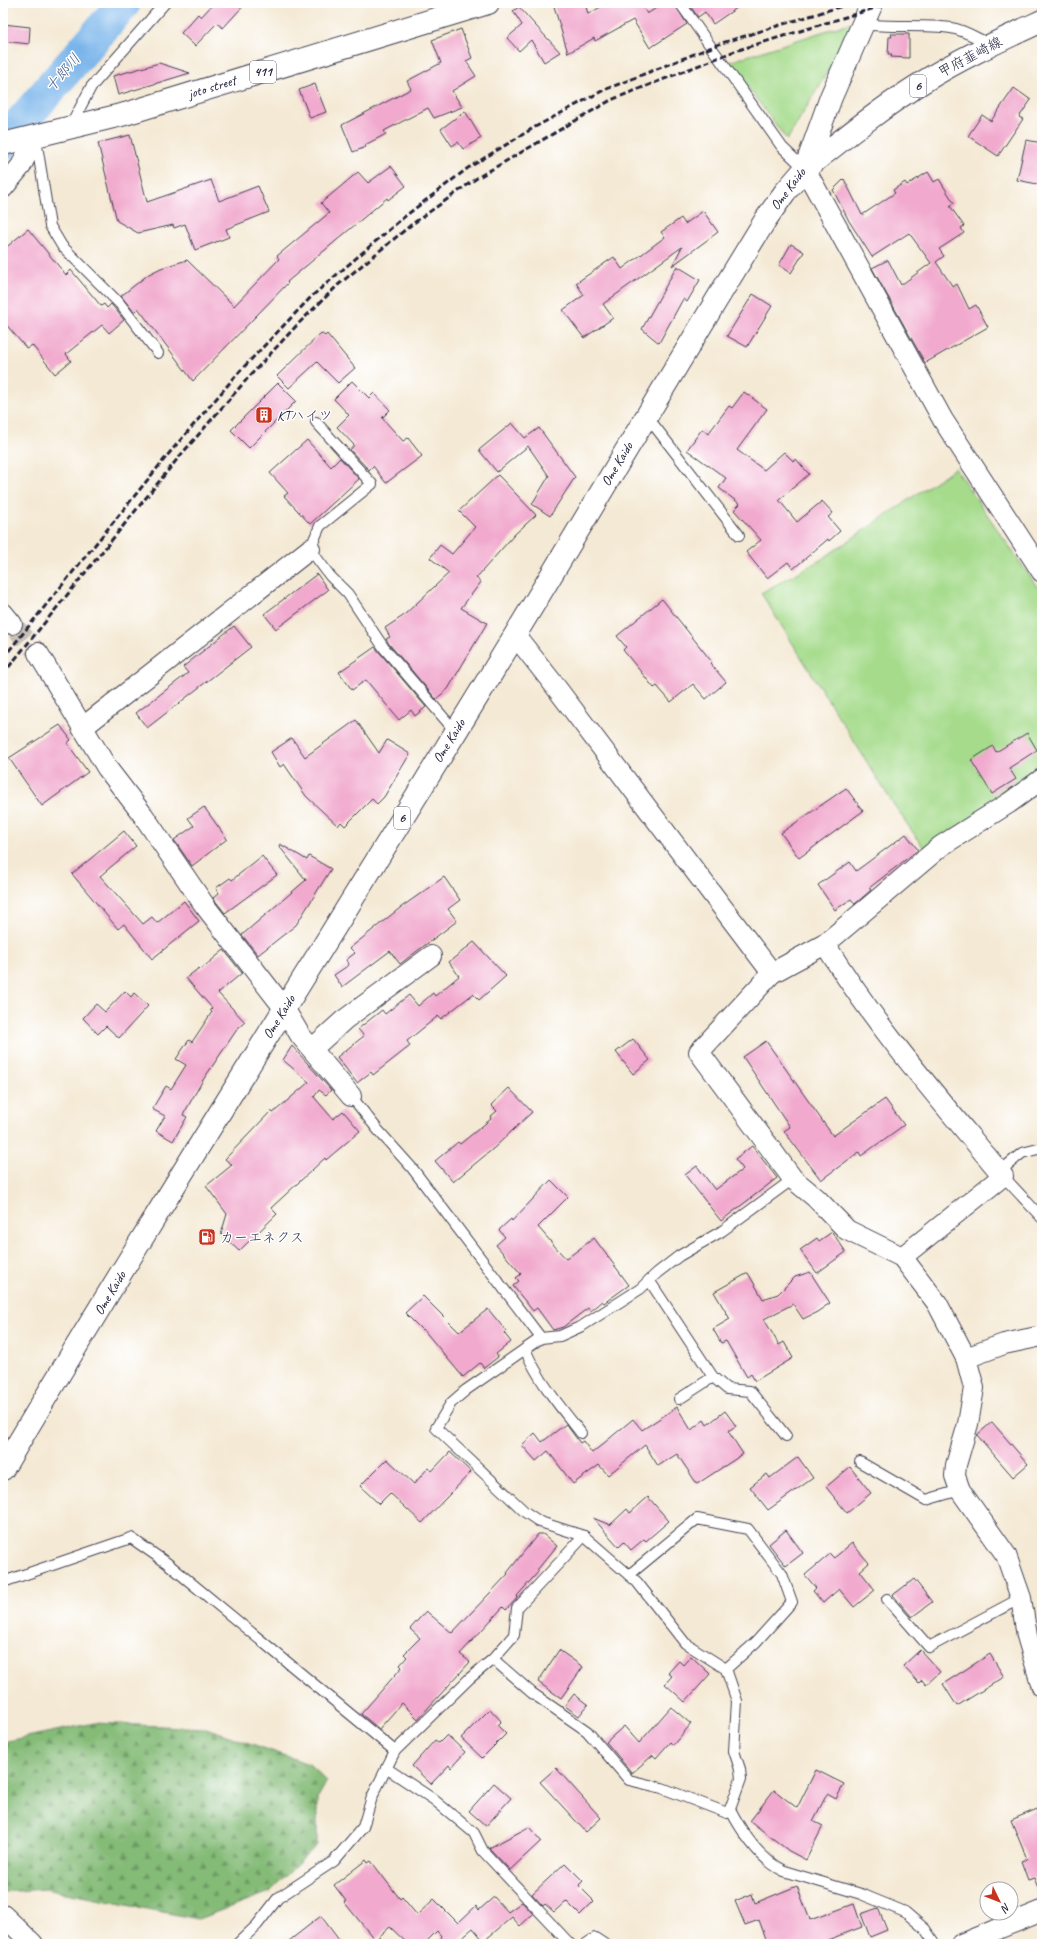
<svg xmlns="http://www.w3.org/2000/svg" width="1045" height="1947" viewBox="0 0 1045 1947" font-family="Caveat,'Klee One',sans-serif">
<style>
.green{fill:#a5db8b;stroke:#647e63}
.forest{fill:url(#forest-firs);stroke:#536e59}
.lines{fill:none;stroke-linecap:round;stroke-linejoin:round}
.river{stroke:#78b4ea;stroke-width:34}
.building{fill:#f1a9cd}
.street-tunnel{stroke:#cac1b5;stroke-width:20;stroke-dasharray:20 10;stroke-linecap:butt}
.lane-casing{stroke:#424052;stroke-width:12}
.street-casing{stroke:#424052;stroke-width:22}
.primary-casing{stroke:#424052;stroke-width:24}
.highway-casing{stroke:#424052;stroke-width:24}
.lane{stroke:#fff;stroke-width:10}
.street{stroke:#fff;stroke-width:20}
.primary{stroke:#fff;stroke-width:22}
.highway{stroke:#fff;stroke-width:22}
.rail{stroke:#22223b;stroke-width:3;stroke-dasharray:6 3;stroke-linecap:butt}
.labels{text-anchor:middle;dominant-baseline:central;stroke-width:3;stroke-linejoin:round;paint-order:stroke}
.shield{fill:#fff;stroke:#646476;stroke-width:1}
.shield-label{font-size:13px;font-weight:bold;fill:#22223b}
.street-label{font-size:14px;fill:#22223b;stroke:#fff}
.poi-label{font-size:14px;fill:#22223b;stroke:#fff;text-anchor:start}
.water-label{font-size:15px;font-style:italic;fill:#445c81;stroke:#fff}
</style>
<defs>
<pattern id="forest-firs" width="22" height="20" patternUnits="userSpaceOnUse"><rect width="22" height="20" fill="#84bb77"/><path d="M5 1l3.5 6h-7zM16 11l3.5 6h-7z" fill="#6c9863"/></pattern>
</defs>
<rect width="100%" height="100%" fill="#fff"/>
<filter id="ink" filterUnits="userSpaceOnUse"><feTurbulence type="fractalNoise" baseFrequency=".025" numOctaves="2"/><feDisplacementMap in="SourceGraphic" scale="8" xChannelSelector="R" yChannelSelector="G"/><feConvolveMatrix kernelMatrix="1 2 1 2 8 2 1 2 1" color-interpolation-filters="sRGB"/></filter>
<filter id="wash" filterUnits="userSpaceOnUse"><feTurbulence type="fractalNoise" baseFrequency=".012" numOctaves="4" result="noise"/><feDisplacementMap in="SourceGraphic" scale="16" xChannelSelector="R" yChannelSelector="G"/><feGaussianBlur stdDeviation="0.9" result="paint"/><feColorMatrix in="noise" values="0 0 0 0 0 0 0 0 0 0 0 0 0 0 0 0 0 1.4 0 .05"/><feComposite in="paint" operator="in"/></filter>
<g filter="url(#wash)">
<rect width="100%" height="100%" fill="#f4e9d4"/>
<g class="green">
<polygon points="853,22 844,44 787,140 729,62"/>
<polygon points="955,468 1042,594 1042,769 925,850 892,802 761,593 822,559"/>
</g>
<polygon class="forest" points="94,1723 206,1728 309,1764 327,1781 317,1799 317,1845 270,1892 198,1919 45,1889 3,1892 3,1742"/>
<g class="lines">
<polyline class="river" points="3,143 124,3"/>
</g>
<g id="blocks">
<g class="building">
<polygon points="214,3 246,3 223,28 217,23 195,46 181,33 198,14 201,17"/>
<polygon points="553,3 585,3 588,14 608,3 641,3 647,14 664,3 674,3 687,24 650,48 633,20 595,41 594,38 568,53"/>
<polygon points="688,3 744,3 713,24 705,12 698,17"/>
<polygon points="519,7 535,25 560,52 544,62 531,40 519,51 507,38 522,25 513,11"/>
<polygon points="3,24 30,27 29,44 3,41"/>
<polygon points="461,29 472,58 466,61 476,76 452,91 462,107 434,118 428,108 384,131 386,134 365,145 366,147 353,152 342,125 411,89 407,81 441,63 432,40"/>
<polygon points="891,34 909,34 909,58 891,57 892,54 888,54 889,37 892,37"/>
<polygon points="159,63 190,73 118,95 113,76"/>
<polygon points="315,84 326,112 310,118 299,90"/>
<polygon points="1014,88 1031,100 1019,117 1023,119 998,156 968,136 982,115 991,121"/>
<polygon points="465,111 481,138 463,149 458,142 452,146 441,129"/>
<polygon points="130,135 147,202 211,180 219,201 258,186 269,212 226,229 229,237 195,250 185,224 174,228 173,225 138,233 117,221 98,143"/>
<polygon points="1026,140 1042,143 1042,185 1017,180"/>
<polygon points="391,166 406,186 388,200 387,198 287,282 288,283 193,381 138,308 134,312 121,296 149,274 161,268 187,260 234,306 279,259 277,256 329,213 321,203 358,172 368,183"/>
<polygon points="928,172 934,182 939,179 954,203 950,206 964,226 961,228 964,233 939,249 944,256 936,262 953,287 957,284 969,309 976,305 988,327 925,363 872,268 888,260 901,285 931,263 909,233 872,257 849,221 833,190 844,179 862,215 895,193 893,190 905,182 907,185"/>
<polygon points="703,211 718,232 672,266 682,247 603,304 613,318 584,338 563,310 584,295 576,283 614,257 622,269 665,237 661,232 681,218 685,224"/>
<polygon points="28,229 66,275 71,270 101,306 104,304 107,308 111,304 124,320 109,333 102,325 66,354 71,361 55,374 32,345 27,349 3,321 3,250"/>
<polygon points="791,244 804,252 791,273 779,265"/>
<polygon points="677,266 700,280 687,302 683,299 659,343 642,329"/>
<polygon points="753,294 772,306 747,347 727,336"/>
<polygon points="321,333 325,336 327,334 355,368 338,383 317,362 289,388 277,376"/>
<polygon points="352,381 369,398 374,393 390,410 382,418 403,441 408,438 422,456 386,483 373,466 369,470 350,450 354,445 337,427 349,415 334,399"/>
<polygon points="278,383 296,401 249,448 231,430"/>
<polygon points="744,392 767,409 737,450 764,470 784,452 793,461 796,459 809,474 779,500 797,522 822,501 833,513 828,517 840,531 829,541 828,539 793,569 788,562 767,578 746,552 761,540 734,510 740,504 719,488 726,478 687,450 702,429 708,434 729,406 732,408"/>
<polygon points="512,423 525,438 539,428 575,477 550,516 532,504 549,476 528,446 497,472 479,450"/>
<polygon points="307,440 331,467 340,458 359,479 310,524 284,496 288,493 270,473"/>
<polygon points="498,475 536,515 515,534 476,578 481,582 461,608 487,623 448,689 436,699 389,644 386,639 390,637 385,628 403,616 449,573 430,558 440,545 452,554 475,527 459,511"/>
<polygon points="317,574 328,590 276,629 264,614"/>
<polygon points="662,599 712,662 710,663 726,682 706,699 693,684 671,702 657,686 654,688 623,650 626,647 617,636"/>
<polygon points="234,626 251,647 147,728 136,713 188,673 183,667"/>
<polygon points="375,647 426,707 415,716 411,710 399,720 366,680 352,690 339,672"/>
<polygon points="356,720 379,753 387,740 410,754 384,797 377,804 372,799 345,826 341,822 338,826 306,796 284,764 280,767 271,752 292,738 305,757"/>
<polygon points="60,725 71,740 67,743 88,772 42,806 9,758"/>
<polygon points="1027,733 1037,750 1009,768 1016,779 992,794 971,760 993,746 996,752"/>
<polygon points="846,788 863,811 799,858 781,833"/>
<polygon points="204,807 227,839 192,866 174,840 194,826 188,818"/>
<polygon points="124,831 136,846 100,876 143,924 152,917 157,923 184,901 199,921 152,959 124,924 118,929 72,874"/>
<polygon points="906,834 918,850 869,888 871,890 855,904 851,899 835,910 818,885 850,862 856,871"/>
<polygon points="280,844 307,860 309,856 331,869 296,925 258,955 242,935 306,880 279,846"/>
<polygon points="262,856 277,875 225,913 213,898 219,893 216,888 230,878 232,880"/>
<polygon points="444,877 460,900 448,909 457,921 400,964 390,951 342,987 334,975 349,965 346,960 355,953 350,948 400,908"/>
<polygon points="474,942 506,976 479,1000 473,994 441,1019 438,1016 407,1041 410,1046 373,1075 371,1072 357,1083 337,1057 364,1036 358,1029 382,1010 385,1014 409,995 418,1006 433,993 435,996 459,976 449,962"/>
<polygon points="224,950 242,973 218,993 245,1022 238,1028 203,1080 183,1115 187,1117 173,1141 156,1131 165,1116 152,1109 166,1086 171,1089 186,1065 176,1059 189,1040 192,1042 212,1012 210,1010 212,1008 186,978 199,968 200,970"/>
<polygon points="125,991 131,997 134,993 148,1006 119,1038 106,1026 98,1034 83,1018 96,1004 105,1012"/>
<polygon points="633,1039 650,1060 633,1074 616,1052"/>
<polygon points="766,1041 833,1136 885,1099 904,1125 861,1156 859,1152 821,1180 784,1131 790,1127 743,1057"/>
<polygon points="292,1046 331,1090 326,1095 319,1090 314,1097 333,1119 343,1111 360,1131 326,1160 325,1158 271,1208 277,1214 239,1251 221,1234 227,1214 206,1186 232,1165 225,1159 271,1111 273,1113 309,1082 283,1060"/>
<polygon points="509,1088 532,1112 494,1148 453,1182 435,1161 458,1142 460,1144 491,1119 490,1117 497,1111 491,1105"/>
<polygon points="752,1146 777,1178 721,1221 685,1175 697,1166 715,1190 743,1169 735,1159"/>
<polygon points="551,1180 568,1197 538,1227 566,1259 594,1238 629,1285 604,1303 602,1301 590,1311 588,1308 563,1327 553,1330 537,1308 533,1311 513,1286 519,1281 516,1278 521,1274 496,1245 505,1237 499,1230 511,1219 512,1221"/>
<polygon points="832,1232 846,1252 817,1273 800,1250 817,1238 819,1241"/>
<polygon points="810,1272 830,1303 817,1312 803,1319 793,1304 764,1319 779,1345 784,1342 793,1358 755,1381 751,1374 747,1377 726,1341 721,1343 713,1329 730,1319 714,1292 748,1273 763,1299 778,1294 795,1277"/>
<polygon points="423,1296 459,1332 488,1309 506,1331 504,1333 511,1342 496,1354 498,1357 484,1368 480,1363 463,1377 423,1329 422,1330 405,1313"/>
<polygon points="677,1407 691,1430 704,1420 707,1425 725,1411 736,1426 728,1431 743,1454 697,1484 677,1454 658,1466 645,1445 608,1475 599,1465 573,1484 548,1451 536,1461 522,1445 535,1433 542,1442 566,1424 580,1443 583,1441 592,1453 633,1419 642,1430"/>
<polygon points="992,1422 1028,1464 1013,1477 977,1435"/>
<polygon points="450,1452 471,1472 422,1523 390,1493 379,1504 360,1486 387,1459 414,1484 428,1468 432,1471"/>
<polygon points="798,1457 813,1478 768,1510 750,1487 767,1474 770,1478"/>
<polygon points="850,1467 871,1493 847,1513 826,1487"/>
<polygon points="648,1497 669,1521 646,1541 644,1539 631,1550 624,1542 619,1547 593,1518 610,1525 627,1509 630,1513"/>
<polygon points="786,1530 803,1553 786,1566 769,1544"/>
<polygon points="538,1534 543,1534 557,1546 537,1570 539,1571 517,1596 518,1597 506,1610 503,1607 460,1654 470,1662 418,1719 402,1703 379,1729 361,1714 402,1667 400,1665 407,1657 404,1654 420,1638 410,1629 426,1611 452,1633 508,1574 507,1573"/>
<polygon points="852,1543 869,1563 860,1571 875,1590 854,1607 839,1589 823,1603 813,1591 816,1588 805,1575 830,1554 834,1558"/>
<polygon points="914,1579 932,1602 912,1617 893,1595"/>
<polygon points="559,1650 583,1667 561,1698 538,1682"/>
<polygon points="920,1650 940,1672 926,1685 922,1680 919,1683 903,1666"/>
<polygon points="990,1654 1004,1677 957,1706 943,1684"/>
<polygon points="691,1656 710,1674 685,1702 665,1684 672,1676 668,1673 679,1661 683,1665"/>
<polygon points="574,1694 588,1705 579,1716 565,1706"/>
<polygon points="671,1707 691,1724 673,1745 670,1742 656,1758 653,1755 632,1773 606,1742 624,1726 639,1743"/>
<polygon points="490,1709 501,1721 497,1725 506,1734 482,1758 461,1738"/>
<polygon points="447,1735 465,1752 451,1768 449,1765 431,1784 412,1766 435,1740 439,1743"/>
<polygon points="556,1768 601,1818 586,1832 540,1782"/>
<polygon points="816,1770 844,1784 836,1799 827,1794 813,1821 823,1826 806,1860 789,1851 750,1821 774,1790 797,1808"/>
<polygon points="494,1783 511,1798 486,1826 469,1811"/>
<polygon points="1042,1807 1042,1895 1041,1895 1034,1878 1028,1880 1021,1861 1027,1859 1011,1820"/>
<polygon points="529,1827 541,1841 510,1870 489,1848"/>
<polygon points="366,1860 368,1863 371,1861 400,1899 402,1897 417,1915 434,1899 458,1923 476,1906 479,1910 494,1897 508,1912 522,1902 533,1914 520,1926 512,1917 484,1941 473,1928 454,1944 443,1944 439,1940 442,1937 437,1931 424,1944 408,1944 390,1927 375,1940 344,1902 346,1901 334,1885"/>
<polygon points="565,1863 583,1881 579,1885 580,1887 594,1901 580,1915 566,1901 554,1912 545,1904 543,1906 532,1894"/>
<polygon points="797,1886 810,1920 854,1904 862,1927 817,1944 768,1944 759,1920 745,1925 735,1901 752,1894 755,1903"/>
<polygon points="878,1908 887,1930 870,1937 861,1914"/>
<polygon points="321,1916 342,1944 285,1944"/>
</g>
</g>
</g>
<g filter="url(#ink)">
<use href="#blocks" fill-opacity="0" stroke="#424052" stroke-width="1"/>
<g class="lines">
<polyline class="street-tunnel" points="12,624 38,653"/>
<defs>
<g id="lane">
<polyline points="680,3 782,147 805,169"/>
<path d="M863 24C892 28 922 24 951 28 965 30 978 39 991 45"/>
<polyline points="71,125 91,87 165,3"/>
<polyline points="36,139 50,226 62,246 120,304 158,353"/>
<polyline points="646,415 739,535"/>
<polyline points="316,422 372,484 320,526 310,549 330,576 348,594 384,648 455,731"/>
<polyline points="351,1096 378,1130 412,1168 541,1338"/>
<polyline points="999,1172 1022,1153 1042,1148"/>
<polyline points="1003,1176 1042,1218"/>
<path d="M793 1179 722 1231 679 1256 657 1273 640 1289 582 1326 560 1336 541 1338 466 1390 451 1403 436 1428 525 1512 540 1522 584 1536 637 1582 685 1643 726 1669 737 1701 734 1751 740 1769 741 1779 730 1809C742 1832 760 1860 784 1871L861 1894 905 1912 925 1929 935 1944"/>
<polyline points="649,1280 713,1377 727,1389 750,1391 786,1436"/>
<path d="M525 1349C538 1380 560 1407 581 1433"/>
<polyline points="679,1399 713,1377"/>
<polyline points="860,1462 926,1500 960,1490"/>
<polyline points="629,1575 697,1519 748,1529 782,1574 792,1602 756,1642 726,1669"/>
<polyline points="3,1582 131,1538 167,1563 395,1751"/>
<polyline points="887,1599 929,1647 1021,1598"/>
<polyline points="493,1659 532,1693 587,1731 629,1780 662,1788 727,1813 730,1809"/>
<polyline points="386,1768 433,1799 474,1833 483,1851 570,1944"/>
<polyline points="237,1944 257,1925 278,1898 334,1861 363,1827 372,1797 395,1751 470,1678 493,1659 514,1635 517,1608 584,1536"/>
<polyline points="586,1944 595,1938 604,1944"/>
</g>
<g id="street">
<polyline points="805,169 943,420 1042,572"/>
<polyline points="3,188 21,166 36,135"/>
<polyline points="3,613 12,624"/>
<polyline points="515,635 552,682 772,973"/>
<polyline points="38,653 107,768 143,815 205,906 284,1008 300,1035 351,1096"/>
<polyline points="82,728 310,549"/>
<polyline points="1042,779 1009,803 941,846 825,944 772,973 699,1052 793,1179 816,1198 847,1230 902,1257 937,1303 966,1358 974,1388 968,1424 956,1465 955,1476 960,1490 1006,1555 1021,1598 1027,1636 1042,1687"/>
<path d="M825 944C876 1027 941 1101 1003 1176L902 1257"/>
<polyline points="312,1049 344,1020 431,956"/>
<polyline points="966,1358 1004,1344 1042,1336"/>
<polyline points="3,1915 33,1944"/>
<polyline points="961,1944 1042,1911"/>
</g>
<g id="primary">
<path d="M805 169C843 139 881 108 923 82 961 58 1001 40 1042 21"/>
<path d="M3 1469C169 1188 346 914 515 635 599 497 681 357 766 219L785 192 805 169 831 97 872 3"/>
</g>
<polyline id="highway" points="3,144 125,114 488,3"/>
</defs>
<use href="#lane" class="lane-casing"/>
<use href="#street" class="street-casing"/>
<use href="#primary" class="primary-casing"/>
<use href="#highway" class="highway-casing"/>
<use href="#lane" class="lane"/>
<use href="#street" class="street"/>
<use href="#primary" class="primary"/>
<use href="#highway" class="highway"/>
<g class="rail">
<polyline points="3,658 171,451 240,371 312,296 404,217 468,168 535,127 604,90 722,43 852,3"/>
<polyline points="3,674 179,457 247,379 298,324 338,285 411,225 477,178 611,100 735,51 891,3"/>
</g>
</g>
</g>
<defs>
<symbol id="building-square" viewBox="-11 -11 22 22"><rect x="-9" y="-9" width="18" height="18" rx="4" fill="#c8321e" stroke="#fff"/><path d="M-4-6H4V6H1V3H-1V6H-4ZM-2.5-4.3h1.7v1.8h-1.7ZM.8-4.3h1.7v1.8H.8ZM-2.5-1h1.7V.8h-1.7ZM.8-1h1.7V.8H.8Z" fill="#fff"/></symbol>
<symbol id="fuel-square" viewBox="-11 -11 22 22"><rect x="-9" y="-9" width="18" height="18" rx="4" fill="#c8321e" stroke="#fff"/><path d="M-5.5-6h7V0h2V4h1.3V-2.5L3-4.5l.8-.8L6-3V5H2.5V1h-1V6h-7ZM-4.2-4.7v3.2H.2V-4.7Z" fill="#fff"/></symbol>
</defs>
<g fill-rule="evenodd">
<use href="#building-square" x="254" y="405" width="20" height="20"/>
<use href="#fuel-square" x="197" y="1227" width="20" height="20"/>
</g>
<g class="labels">
<g class="shield">
<rect x="250" y="61" width="26" height="22" rx="3"/>
<rect x="910" y="75" width="16" height="22" rx="3"/>
<rect x="394" y="807" width="16" height="22" rx="3"/>
</g>
<g class="shield-label">
<text x="263" y="72">411</text>
<text x="918" y="86">6</text>
<text x="402" y="818">6</text>
</g>
<g class="street-label">
<text transform="translate(970 57) rotate(-28)">甲府韮崎線</text>
<text transform="translate(212 87) rotate(-17)">joto street</text>
<text transform="translate(788 189) rotate(-53)">Ome Kaido</text>
<text transform="translate(617 464) rotate(-59)">Ome Kaido</text>
<text transform="translate(449 741) rotate(-58)">Ome Kaido</text>
<text transform="translate(279 1017) rotate(-58)">Ome Kaido</text>
<text transform="translate(110 1293) rotate(-59)">Ome Kaido</text>
</g>
<g class="poi-label">
<text x="277" y="415">KTハイツ</text>
<text x="220" y="1237">カーエネクス</text>
</g>
<g class="water-label">
<text transform="translate(63 73) rotate(-49)">十郎川</text>
</g>
</g>
<rect width="1045" height="1947" fill="none" stroke="#fff" stroke-width="16"/>
<g transform="translate(999 1901) rotate(133)"><circle r="19" fill="#ffffff" stroke="#a7a7b1"/>
<path d="M0-3L7 15L0 10L-7 15Z" fill="#c8321e"/>
<text y="-6" font-size="11" font-weight="bold" text-anchor="middle" fill="#22223b">N</text>
</g>
</svg>
